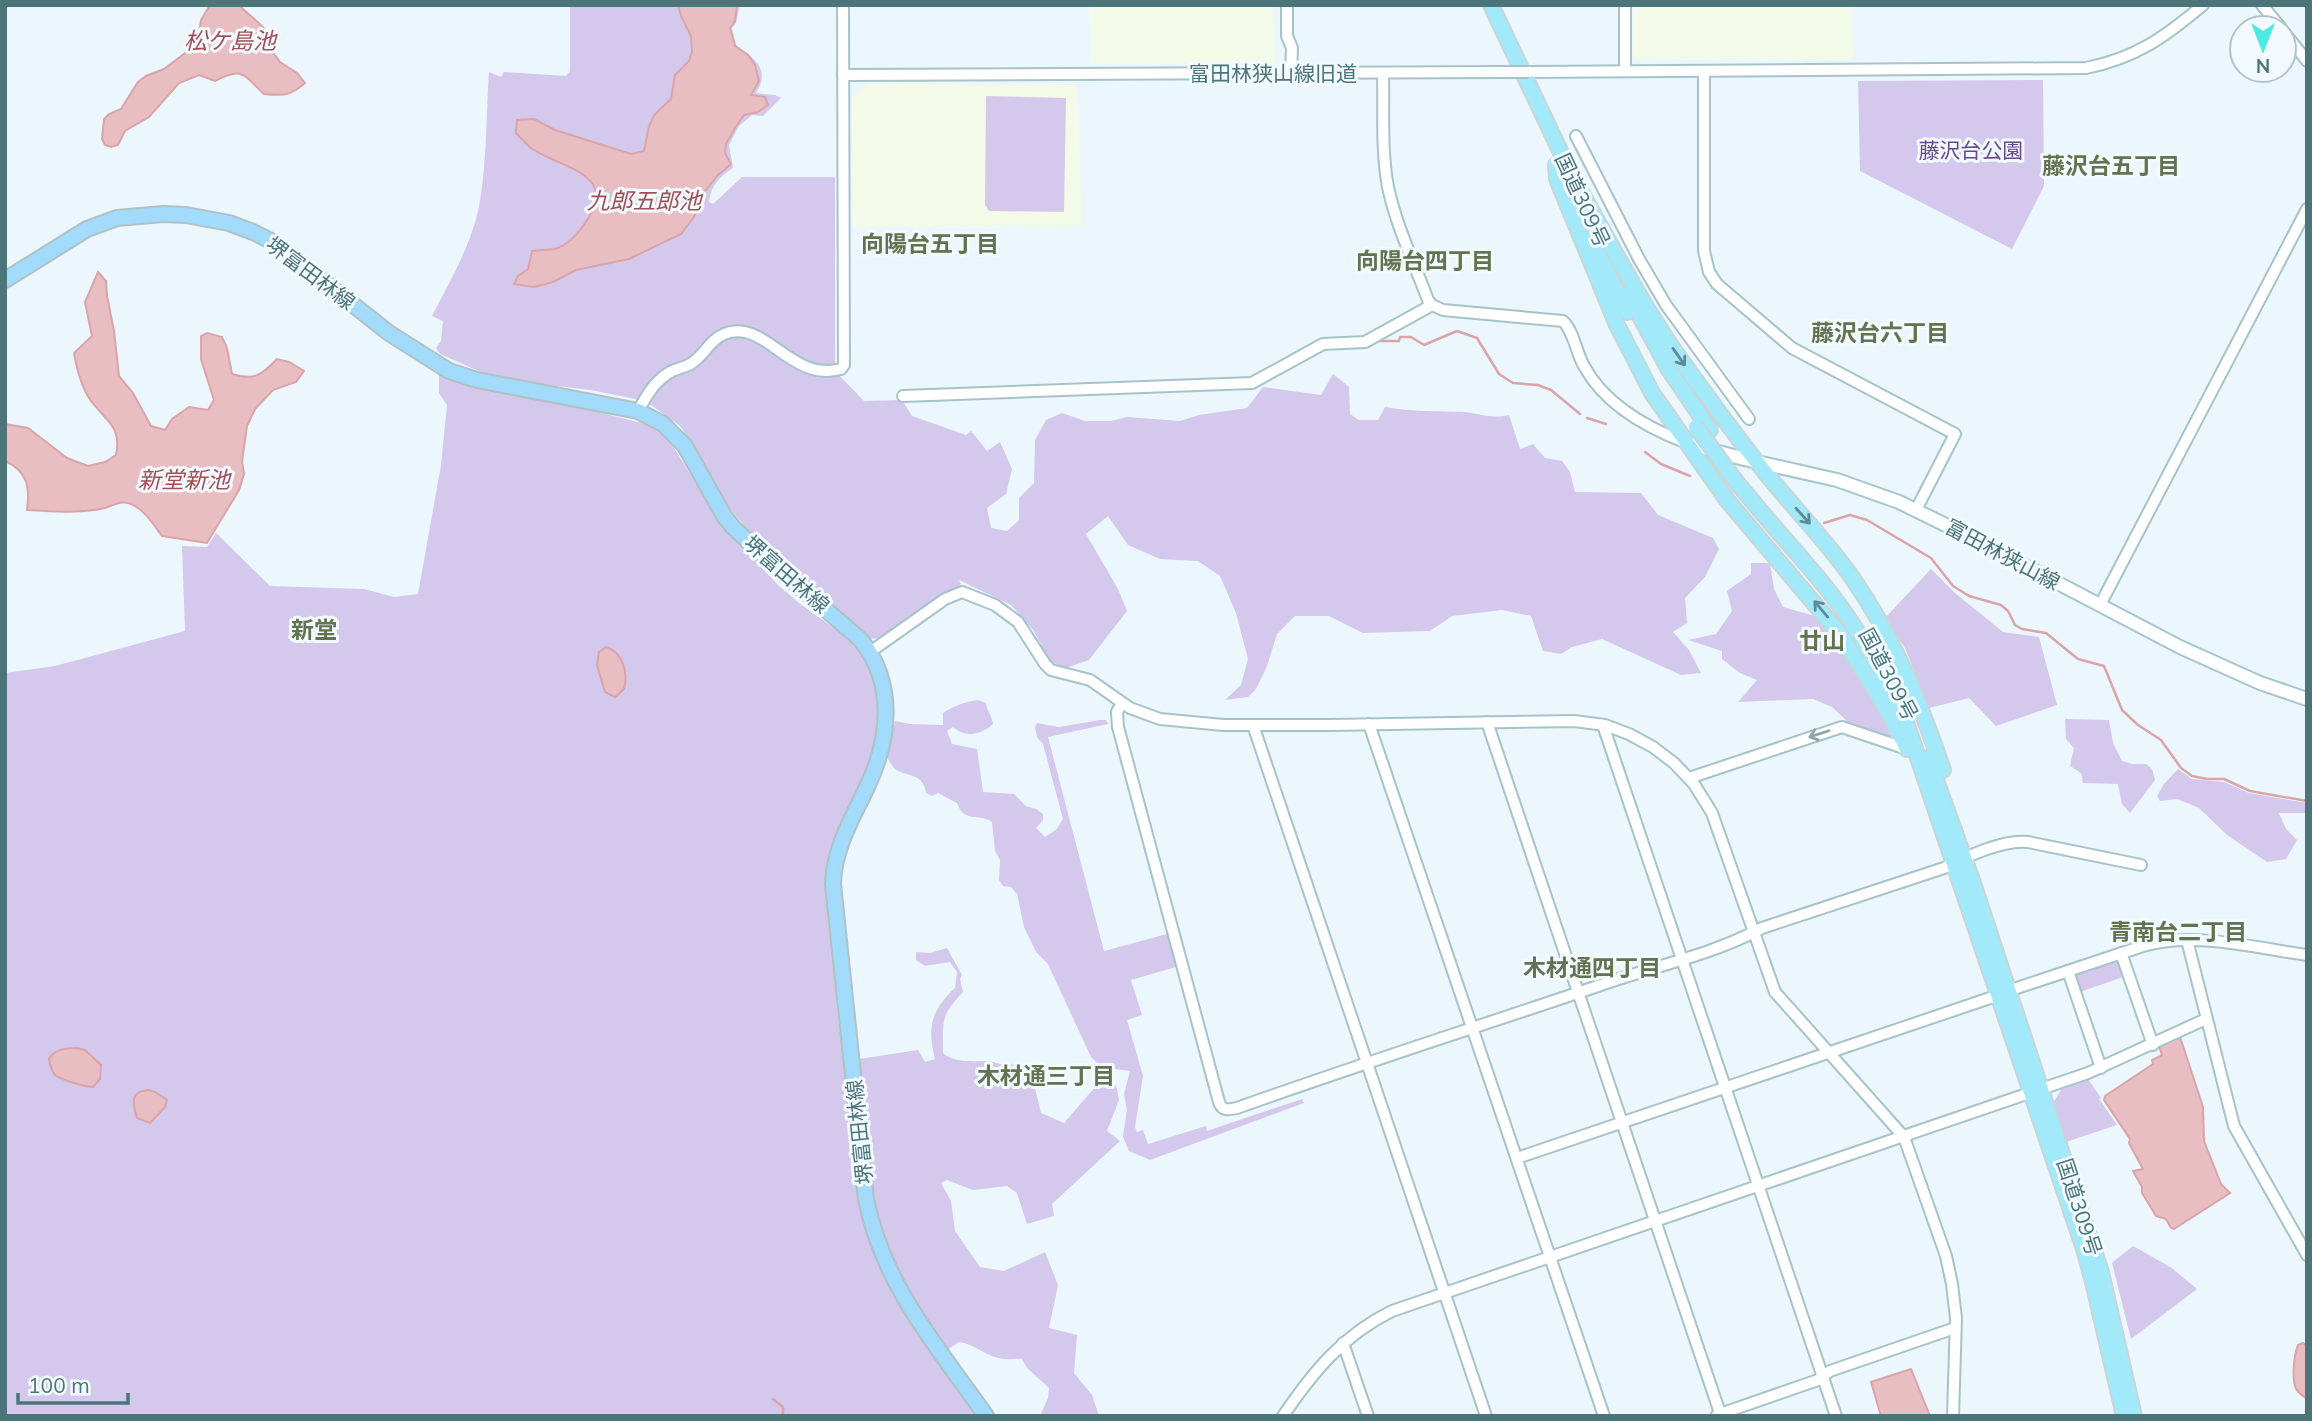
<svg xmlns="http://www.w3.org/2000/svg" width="2312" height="1421" viewBox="0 0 2312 1421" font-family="Mulish,'Noto Sans JP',sans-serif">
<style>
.education{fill:#f3fae7}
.green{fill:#d4c8ec}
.water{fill:#e8bec2;stroke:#daa4a9;stroke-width:2}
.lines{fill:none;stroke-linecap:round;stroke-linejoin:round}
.stream{stroke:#daa4a9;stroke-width:2.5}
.tertiary-casing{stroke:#a7c3ca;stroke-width:14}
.secondary-casing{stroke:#a6c6cd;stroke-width:16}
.primary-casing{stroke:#b0c2c4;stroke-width:18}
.trunk-casing{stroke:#c9d6d7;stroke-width:18}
.tertiary{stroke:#fff;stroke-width:10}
.secondary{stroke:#fff;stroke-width:12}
.primary{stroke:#a3dbfc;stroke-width:14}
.trunk{stroke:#a2e9fa;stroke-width:14}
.tertiary-bridge-casing{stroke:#a7c3ca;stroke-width:14;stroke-linecap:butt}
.trunk-bridge-casing{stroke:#c9d6d7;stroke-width:18;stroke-linecap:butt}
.tertiary-bridge{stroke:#fff;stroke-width:10}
.trunk-bridge{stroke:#a2e9fa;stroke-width:14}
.oneway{stroke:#5d8c94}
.oneway2{stroke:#8ba5a9}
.labels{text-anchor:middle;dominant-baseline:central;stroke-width:6;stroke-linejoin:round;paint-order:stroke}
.street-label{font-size:21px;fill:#4c757a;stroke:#f2faff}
.park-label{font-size:21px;fill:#68498c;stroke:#f2faff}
.water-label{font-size:23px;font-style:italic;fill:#a34e55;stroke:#f2faff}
.neighbourhood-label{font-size:23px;font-weight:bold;fill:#64724f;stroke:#f2faff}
</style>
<rect width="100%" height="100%" fill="#ebf7fd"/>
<g class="education">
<polygon points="1090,5 1274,5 1275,63 1091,63"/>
<polygon points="1633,5 1852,5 1853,60 1634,59"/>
<polygon points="868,84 1077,85 1082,226 853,227 852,99"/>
</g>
<g class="green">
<path d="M570 5H740L736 23 732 28 736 45C755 59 771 69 756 93L775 95 781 98 763 116 752 115 739 126 729 145 733 168C719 177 711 185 709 202L713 204 742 177H833L835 178V362L839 375 864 401 902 400 912 416 966 435 971 431 987 451 1000 442 1012 469 1006 494 987 508 991 528 1007 531 1019 520V498L1034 483 1035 440 1046 420 1062 413 1085 421H1111L1127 417 1180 421 1199 415 1247 408 1263 387 1321 395 1333 374 1349 387 1350 414 1359 420H1378L1385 407C1411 412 1438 411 1464 412 1482 414 1490 419 1509 415L1520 449 1533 444 1545 458 1562 461 1570 472 1575 492 1641 493 1658 515 1713 538 1719 549 1705 577 1685 598 1687 623 1673 632 1689 650 1701 673 1681 675 1602 639 1572 647 1561 654 1543 651 1531 616 1502 610 1452 616 1430 631 1363 633 1329 616H1295L1277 634 1267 666 1256 689 1248 697 1225 700 1241 685 1248 659 1236 613 1220 576 1198 561 1160 559 1128 545 1108 516 1086 534 1118 589 1127 611 1089 660 1066 668 1049 661 1034 631 1011 605 959 580 961 584 888 633 880 638 868 639 758 541 730 509 695 448 680 426 651 405 635 399 591 390 540 384 481 372 440 354 436 348 441 341 443 321 432 316C450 281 471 245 479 207 487 163 486 116 489 72L501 77 504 72 566 76 570 71Z"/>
<polygon points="2043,80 2044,186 2012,249 1860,171 1858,81"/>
<polygon points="986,96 1066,98 1064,212 989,211 985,205"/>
<polygon points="439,372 485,389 543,398 649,425 669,440 719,520 777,584 799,603 859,646 871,667 877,699 879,741 863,785 832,844 827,882 837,1010 864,1217 892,1294 983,1416 5,1416 5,673 55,666 185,631 182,546 207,547 216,533 270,586 364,589 394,597 418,594 441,465 447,405 439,393"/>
<polygon points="1751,563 1770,563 1774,589 1783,607 1818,617 1881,710 1895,738 1848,722 1832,707 1813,699 1738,702 1757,680 1740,673 1722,659 1722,651 1688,640 1716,634 1732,611 1727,591 1751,574"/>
<polygon points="1931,569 1955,593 2003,632 2039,637 2057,705 1996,726 1969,698 1929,708 1905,648 1885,618"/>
<path d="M978 700 986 703C987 711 992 716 993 724 981 735 965 738 953 727L947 731 952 744 977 749 983 792 1014 794 1026 806 1036 809 1043 814V820L1036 828 1045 837 1057 829 1063 819 1043 744 1037 737 1035 727 1037 723 1059 727 1100 720H1106L1108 724 1048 737 1104 951 1167 934 1176 967 1131 980 1142 1015 1127 1020 1143 1076 1135 1127 1137 1132 1143 1130 1148 1144 1206 1126 1207 1131 1302 1099 1304 1103 1150 1160 1129 1151 1123 1137 1127 1110 1124 1094 1130 1071 1101 1067 1091 1057 1048 964 1036 952 1024 927 1017 894 1011 887 1003 886 999 880 1000 860 995 851 992 822C977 812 965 824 957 803L938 793 932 796 926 793C923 771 905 778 894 768 892 766 888 759 887 757L895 721 910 724 943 725V713C955 705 965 702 978 700Z"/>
<polygon points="2065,719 2109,720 2113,743 2122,761 2132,764 2146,764 2152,769 2155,780 2130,813 2122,804 2118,784 2083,783 2081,773 2070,766 2074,748 2066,739"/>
<polygon points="2178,769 2192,779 2224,782 2249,793 2307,803 2307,813 2279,813 2286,829 2297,840 2286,859 2267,862 2227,835 2199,808 2177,799 2160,801 2157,796 2164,784"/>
<path d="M947 948 962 975 960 979 963 992C940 1016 943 1021 943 1053 954 1063 972 1061 987 1061 999 1062 1000 1067 1015 1064L1035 1088 1041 1113 1064 1123 1103 1078 1116 1085 1119 1100 1107 1131 1120 1141 1052 1204 1054 1216 1027 1224 1017 1193 1007 1186 973 1190 947 1180 941 1183 951 1201 955 1231 980 1267 1004 1271 1045 1252 1058 1285 1049 1328 1077 1335 1074 1373 1092 1395 1099 1416H1040L1048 1398 1049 1388 1027 1368 1022 1359C1016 1358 1010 1360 1004 1359 988 1358 975 1344 959 1342L947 1350 925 1319 890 1260 874 1213 859 1059 918 1050 925 1062 935 1059C927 1028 931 1010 955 988L957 972 950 962 925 966 916 960V952L930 953Z"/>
<polygon points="2119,961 2126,976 2080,992 2076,979 2077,975"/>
<polygon points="2088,1079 2101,1098 2099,1099 2117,1125 2066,1142 2053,1103 2063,1087"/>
<polygon points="2133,1246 2172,1268 2197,1289 2131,1339 2112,1263"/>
</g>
<g class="water">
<path d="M210 5H239C250 17 265 25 272 40L270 48 280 62 297 73 305 83C290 96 284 96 264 94 243 75 244 66 215 81L199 75 179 83 149 117 125 131 118 145 111 147 105 145 102 139 104 119 109 114 121 109 138 82 146 76 164 69 197 44 201 20Z"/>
<path d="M678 5H737L735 21 730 28 735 46 748 55 755 65 759 81 751 95 765 97 768 105 758 112 744 115 735 128 726 144 725 153 731 164 717 176 703 194 694 217 681 234 629 259 576 270 553 282 534 287 514 284 518 276 528 269 532 251C540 250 547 250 554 249 569 246 581 230 589 217 617 172 557 167 531 148 526 144 521 138 516 133L517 120 534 119 555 130 631 154 644 151 649 126 655 114 671 99 675 75 689 61 692 52 691 36 681 16Z"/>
<path d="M98 272 106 281 107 296 114 331 119 376 133 393 151 426 165 430 172 419 189 407 208 410 214 400 201 359V336L207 333 222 337 227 348 232 374C254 381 262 375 277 359L289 362 304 371 296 382 273 390 255 409 247 426 242 461 244 474 239 490 207 543 162 536C153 524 145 510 131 504 120 500 115 505 105 508 79 514 53 511 27 510 30 488 28 471 5 461V424L28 428 67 458 88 466 105 462 116 455C122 426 106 421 91 401 81 387 77 370 74 353L92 336 85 302Z"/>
<path d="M606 647C624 653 628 674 624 689L615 697 605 692 597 665 599 652Z"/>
<polygon points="2180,1037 2203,1107 2204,1141 2221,1184 2230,1193 2174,1229 2171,1228 2166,1219 2156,1216 2142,1193 2142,1187 2133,1171 2143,1169 2129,1143 2130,1139 2104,1100 2105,1096 2153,1064 2152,1060 2162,1055 2159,1046"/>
<path d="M77 1048 85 1050 101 1065 100 1079 93 1087C85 1087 63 1080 56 1076 51 1072 50 1064 49 1059 55 1048 66 1049 77 1048Z"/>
<path d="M149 1090 155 1092 167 1100 165 1107 150 1123 137 1118C132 1103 130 1091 149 1090Z"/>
<path d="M2303 1343 2307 1346V1399C2302 1395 2296 1392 2295 1386 2292 1375 2294 1355 2298 1345Z"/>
<polygon points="1911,1369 1930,1416 1881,1416 1871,1382"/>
</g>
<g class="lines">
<g class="stream">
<polyline points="1376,341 1399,341 1400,337 1411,337 1424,345 1457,331 1477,338 1499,374 1513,383 1538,385 1551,390 1580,414"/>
<polyline points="1587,418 1606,424"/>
<polyline points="1645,452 1661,464 1690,476"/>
<polyline points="1824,523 1850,515 1867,520 1931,558 1953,586 1969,596 2001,605 2008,611 2015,625 2022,629 2046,633 2078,659 2104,666 2122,710 2138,725 2161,740 2181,768 2192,776 2207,779 2224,779 2250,791 2307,801"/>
<polyline points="773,1399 783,1407 783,1416"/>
</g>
<defs>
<g id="tertiary">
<polyline points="1287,5 1287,36 1292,48 1291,73"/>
<polyline points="1625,5 1625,71"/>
<polyline points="2262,5 2281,28"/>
<polyline points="2284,32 2307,61"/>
<polyline points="1704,71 1704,251 1709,272 1717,284 1792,348 1955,434 1916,510"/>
<path d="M1529 72 2086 68C2136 58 2165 37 2203 5"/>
<path d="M1383 73C1384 110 1381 150 1388 187 1396 225 1414 263 1428 300L1432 305 1443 310 1563 321C1574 332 1576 352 1584 366 1605 405 1647 428 1687 443"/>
<polyline points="843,75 1503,72"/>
<polyline points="1576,136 1639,259 1666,305 1749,419"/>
<polyline points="903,396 1252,383 1323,344 1365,342 1432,305"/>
<path d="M638 411C647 395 655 380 672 371 679 368 686 367 692 363 704 355 710 340 724 334 765 317 790 383 841 369L844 365 843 5"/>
<polyline points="2100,605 2307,209"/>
<polyline points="870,652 945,599 962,592 995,605 1018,622 1045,664 1051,670 1090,680 1130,708 1160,719 1223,725 1330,725 1574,721 1605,725 1629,734 1653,747 1674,763 1694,784 1712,813 1775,992 1904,1137 1946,1256 1952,1284 1956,1318 1953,1416"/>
<path d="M1122 703 1117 712 1118 727 1219 1102C1222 1111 1228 1110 1237 1108 1357 1065 1480 1026 1601 985 1654 966 1712 955 1762 928L1944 868C1966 857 2003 839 2028 842L2141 865"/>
<polyline points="1487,722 1721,1416"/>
<polyline points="1369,724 1604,1416"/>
<polyline points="1253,725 1486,1416"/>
<polyline points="1603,725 1836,1416"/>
<polyline points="1689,778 1842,727 1907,749"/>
<polyline points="2187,940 2234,1126 2307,1255"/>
<polyline points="2121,953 2153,1045"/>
<polyline points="2068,971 2101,1068"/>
<path d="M2008 991 2143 946C2193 931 2256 948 2307 955"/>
<polyline points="1517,1158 1999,995"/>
<polyline points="1343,1343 1368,1416"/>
<polyline points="1717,1415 1818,1380 1830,1371 1955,1328"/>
<path d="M1283 1416C1313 1372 1343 1335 1392 1311L2088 1073 2206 1019"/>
</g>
<polyline id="secondary" points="1687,443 1744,459 1837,480 1899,502 1964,534 2180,647 2260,683 2307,699"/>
<path id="primary" d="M5 280 87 229 117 218 163 214 186 215 229 223 253 232 275 243 389 333 449 371 477 380 638 411 663 424 685 446 724 516 733 527 769 561 860 639C896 683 890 739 867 787 852 819 834 848 833 884L866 1199C883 1285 937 1346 986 1416"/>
<g id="trunk">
<polyline points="1491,5 1571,174"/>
<polyline points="1556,165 1557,179 1617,325 1652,393 1727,500 1840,634 1888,711 1907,749"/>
<path d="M1569 172C1608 237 1641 306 1686 367 1716 408 1746 451 1779 489 1804 519 1831 547 1853 579 1894 638 1920 703 1943 770"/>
<polyline points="1591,239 1627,312"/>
<polyline points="1628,294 1668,368 1710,430"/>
<path d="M1764 515C1789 545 1817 574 1840 606 1867 644 1889 685 1908 728L2084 1249 2093 1282 2124 1416"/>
<polyline points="1928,758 1972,880 2101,1272 2134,1416"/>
</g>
</defs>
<use href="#tertiary" class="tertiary-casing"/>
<use href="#secondary" class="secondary-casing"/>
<use href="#primary" class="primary-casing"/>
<use href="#trunk" class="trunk-casing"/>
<use href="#tertiary" class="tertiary"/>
<use href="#secondary" class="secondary"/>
<use href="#primary" class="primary"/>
<use href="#trunk" class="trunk"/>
<defs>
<polyline id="tertiary-bridge" points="1503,72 1529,72"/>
<polyline id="trunk-bridge" points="1696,427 1738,484 1764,515"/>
</defs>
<use href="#tertiary-bridge" class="tertiary-bridge-casing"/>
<use href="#trunk-bridge" class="trunk-bridge-casing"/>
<use href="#tertiary-bridge" class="tertiary-bridge"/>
<use href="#trunk-bridge" class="trunk-bridge"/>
</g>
<defs><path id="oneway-shaft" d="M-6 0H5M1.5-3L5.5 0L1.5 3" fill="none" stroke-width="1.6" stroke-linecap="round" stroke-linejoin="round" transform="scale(1.75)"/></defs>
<g class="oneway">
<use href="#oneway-shaft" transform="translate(1679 357) rotate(55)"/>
<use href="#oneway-shaft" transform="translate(1803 516) rotate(48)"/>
<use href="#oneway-shaft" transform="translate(1821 609) rotate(-130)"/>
</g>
<use class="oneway2" href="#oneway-shaft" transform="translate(1819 734) rotate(162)"/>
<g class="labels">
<g class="street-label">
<text x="1273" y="73">富田林狭山線旧道</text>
<text transform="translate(1583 200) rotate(65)">国道309号</text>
<text transform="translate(311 273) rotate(37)">堺富田林線</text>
<text transform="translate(2003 554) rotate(28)">富田林狭山線</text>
<text transform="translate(787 574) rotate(41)">堺富田林線</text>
<text transform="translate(1889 674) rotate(62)">国道309号</text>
<text transform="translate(859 1132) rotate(-96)">堺富田林線</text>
<text transform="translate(2080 1207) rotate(72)">国道309号</text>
</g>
<g class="park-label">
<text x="1971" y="150">藤沢台公園</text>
</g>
<g class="water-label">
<text x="230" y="40">松ケ島池</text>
<text x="644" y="200">九郎五郎池</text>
<text x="184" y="479">新堂新池</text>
</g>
<g class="neighbourhood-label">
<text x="2111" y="165">藤沢台五丁目</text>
<text x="930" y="243">向陽台五丁目</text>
<text x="1425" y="260">向陽台四丁目</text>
<text x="1880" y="332">藤沢台六丁目</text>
<text x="314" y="629">新堂</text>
<text x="1822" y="640">廿山</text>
<text x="2178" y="931">青南台二丁目</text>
<text x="1592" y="967">木材通四丁目</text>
<text x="1046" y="1075">木材通三丁目</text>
</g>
</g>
<rect width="2312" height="1421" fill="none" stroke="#4c757a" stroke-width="14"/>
<g transform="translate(2263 49) rotate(180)"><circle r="33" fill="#f2faff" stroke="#b0c5ca" stroke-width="2"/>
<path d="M0-5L12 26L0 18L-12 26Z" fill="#4fe9e4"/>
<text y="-10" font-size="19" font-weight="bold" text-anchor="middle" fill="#4c757a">N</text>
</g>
<path d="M18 1393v10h110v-10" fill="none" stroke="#4c757a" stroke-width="3.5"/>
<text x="28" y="1393" font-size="21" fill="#4c757a" stroke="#f2faff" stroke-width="5" paint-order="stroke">100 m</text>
</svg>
